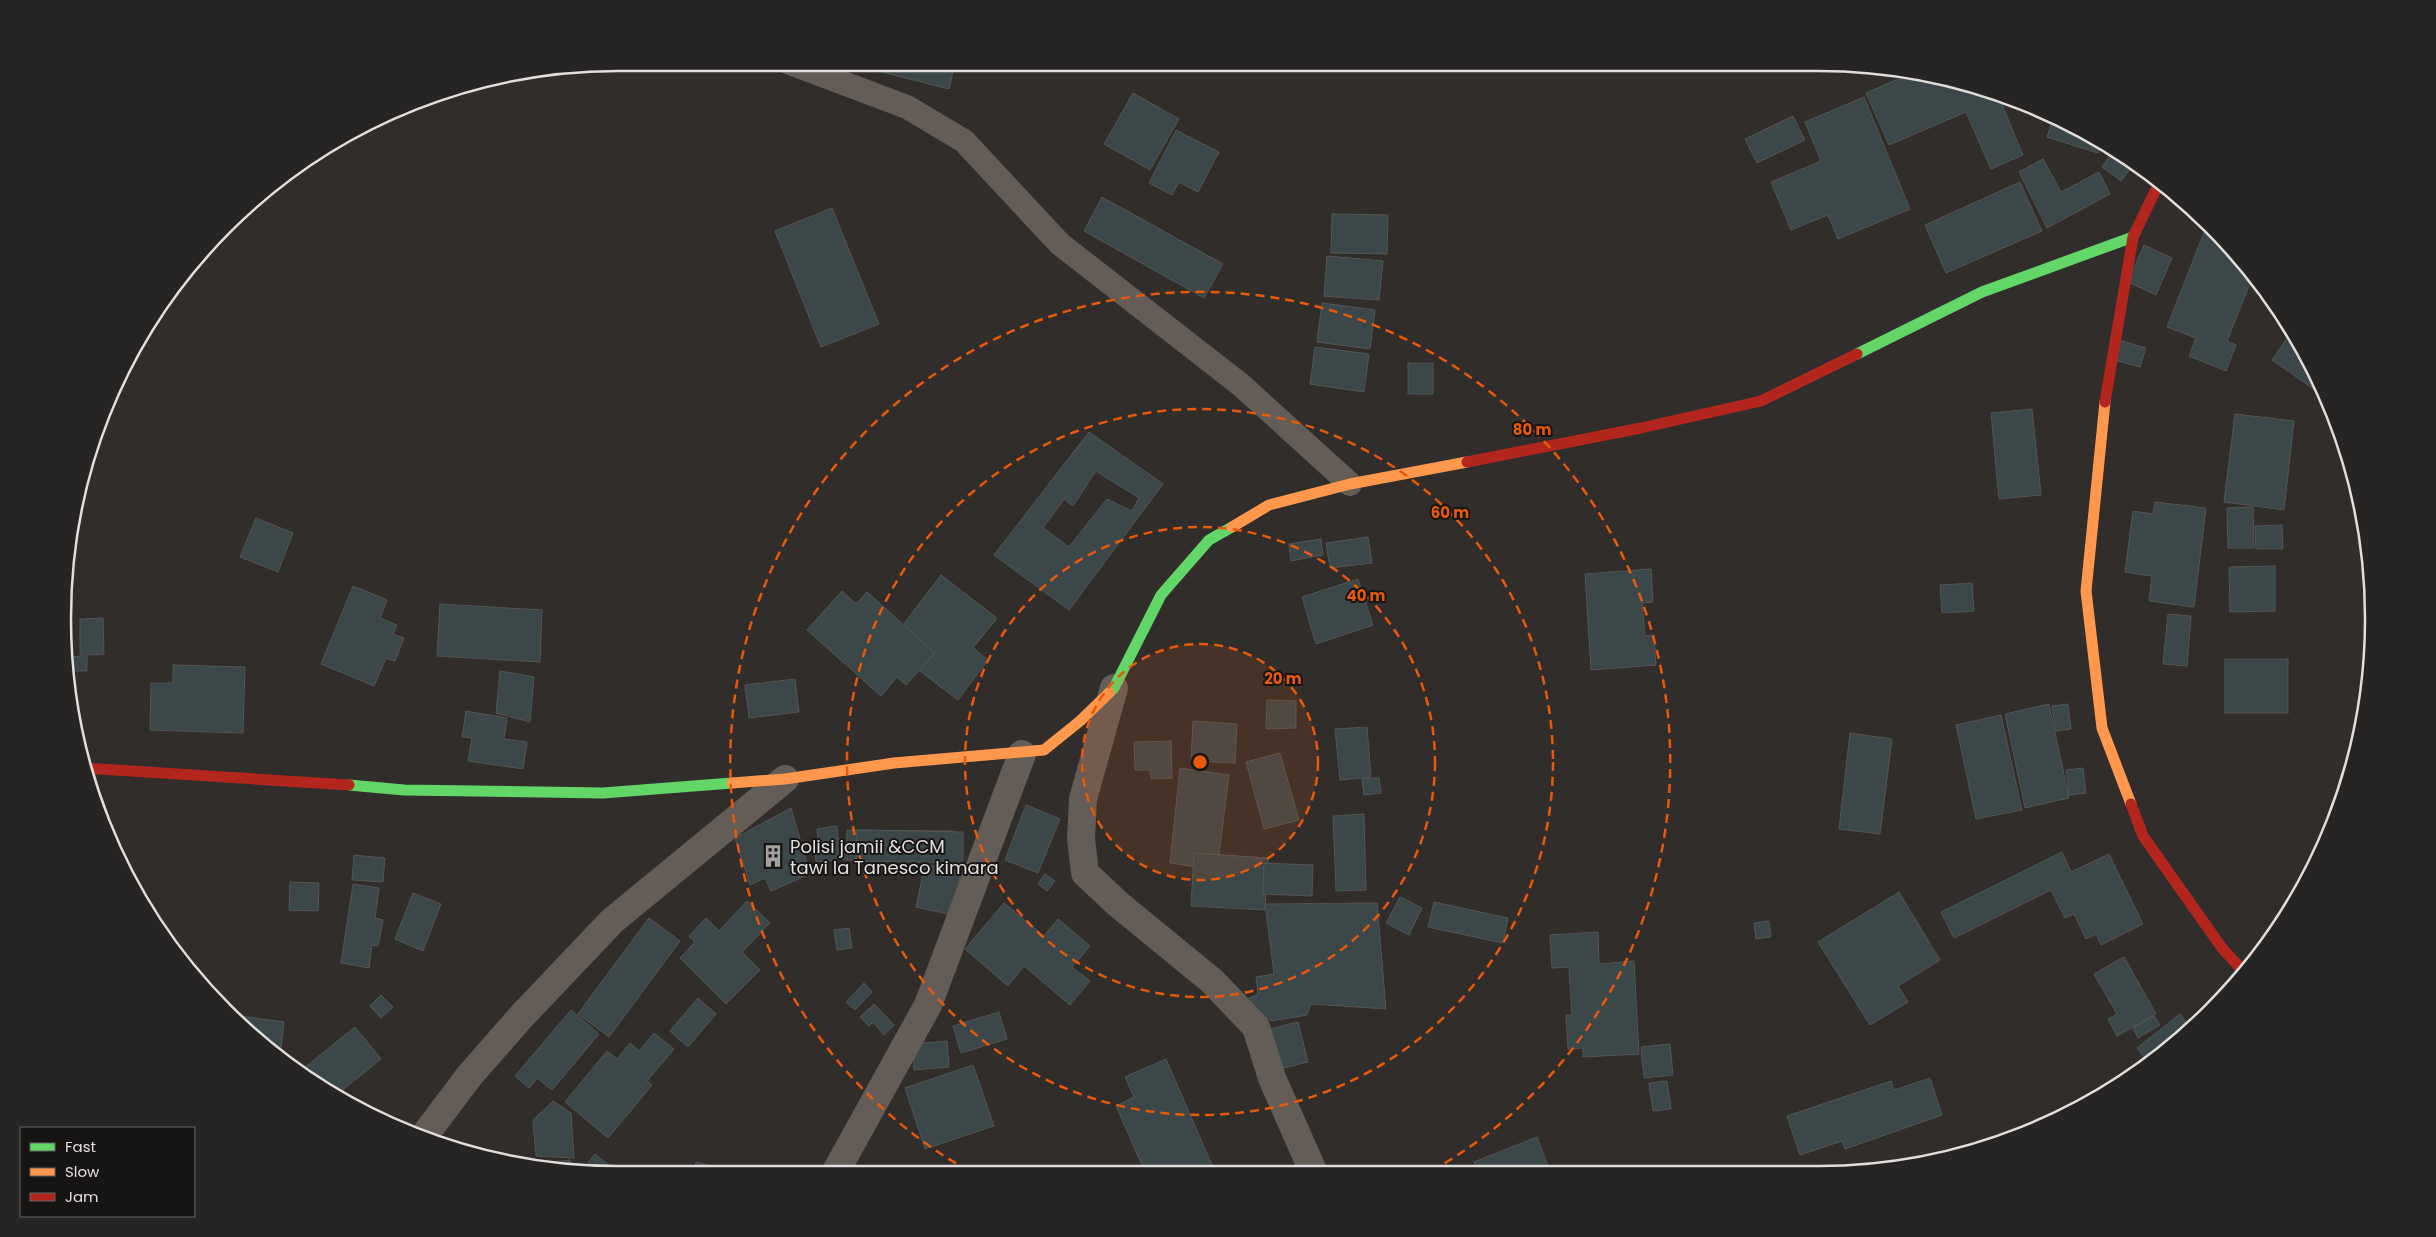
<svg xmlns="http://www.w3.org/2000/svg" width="2436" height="1237" viewBox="0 0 2436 1237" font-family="Poppins,sans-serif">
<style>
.building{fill:#3b4749;stroke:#555554;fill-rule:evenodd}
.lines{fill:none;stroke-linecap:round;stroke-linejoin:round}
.lane{stroke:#635c57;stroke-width:24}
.street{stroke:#635c57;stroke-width:28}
.fast{stroke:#63d668;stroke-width:11}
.slow{stroke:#ff974d;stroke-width:11}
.jam{stroke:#b3261e;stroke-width:11}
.ring{fill:none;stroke:#e8590c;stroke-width:2.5;stroke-dasharray:9 6}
.labels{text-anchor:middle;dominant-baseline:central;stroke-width:4;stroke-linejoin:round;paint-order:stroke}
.poi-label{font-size:18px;fill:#e1dedd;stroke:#171514;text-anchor:start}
.rim{fill:none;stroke:#e1dedd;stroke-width:2.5}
.centre{fill:#e8590c;stroke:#171514;stroke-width:2.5}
.ring-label{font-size:15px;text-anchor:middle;font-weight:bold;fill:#e8590c;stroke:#171514;stroke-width:4;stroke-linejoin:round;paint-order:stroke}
</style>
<rect width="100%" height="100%" fill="#302d2b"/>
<g class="building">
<polygon points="884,63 955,63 949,89 882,72"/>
<polygon points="1912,73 1961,81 1998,95 2023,155 1991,169 1966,112 1889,145 1866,93"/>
<polygon points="1133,93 1179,119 1150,170 1104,144"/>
<polygon points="1864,97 1910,209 1838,239 1828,215 1791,230 1771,182 1821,161 1805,122"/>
<polygon points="1793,116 1805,140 1757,163 1745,139"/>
<polygon points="2054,116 2101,143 2098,153 2047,137"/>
<polygon points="1176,130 1219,152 1198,192 1179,182 1172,195 1149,183"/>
<polygon points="2113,151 2134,164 2121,181 2102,167"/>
<polygon points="2043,159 2061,192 2099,172 2110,194 2047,228 2019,172"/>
<polygon points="2020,182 2042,231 1946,273 1925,225"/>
<polygon points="1102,197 1223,264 1204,298 1084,231"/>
<polygon points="832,208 879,324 821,347 775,231"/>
<polygon points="1332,214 1388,215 1387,254 1331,253"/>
<polygon points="2207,225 2235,252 2253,276 2227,341 2236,345 2226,371 2189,356 2196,338 2167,327"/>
<polygon points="2144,245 2172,258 2156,295 2128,282"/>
<polygon points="1327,256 1383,261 1379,300 1324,296"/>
<polygon points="1322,303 1375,310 1370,349 1317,342"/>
<polygon points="2292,331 2299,340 2319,385 2315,390 2272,360"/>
<polygon points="2119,340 2146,348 2140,367 2114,360"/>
<polygon points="1315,347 1369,354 1364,392 1310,384"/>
<rect x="1408" y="363" width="25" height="31"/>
<polygon points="2032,409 2041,495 1999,499 1991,413"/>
<polygon points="2235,414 2294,421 2284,510 2224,502"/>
<path d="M1089 432 1163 484 1069 610 994 555ZM1096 471 1139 498 1132 511 1107 499 1069 547 1043 528 1064 499 1073 506Z"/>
<polygon points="2155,502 2206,508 2194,607 2149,601 2152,576 2125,572 2133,511 2153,514"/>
<polygon points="2253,507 2254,548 2228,548 2227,508"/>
<polygon points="256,518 293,533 278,572 240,557"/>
<polygon points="2282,525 2283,549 2256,549 2255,526"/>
<polygon points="1368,537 1372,563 1330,568 1326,543"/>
<polygon points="1321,539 1323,555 1291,561 1289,544"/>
<polygon points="2275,566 2275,611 2230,612 2229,567"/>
<polygon points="1651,569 1653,602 1642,603 1645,636 1654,635 1656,665 1591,670 1585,574"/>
<polygon points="941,575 997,618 973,648 988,660 958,700 887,646"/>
<polygon points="1358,579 1373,625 1316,644 1302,597"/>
<polygon points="1972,583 1974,611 1942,613 1940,585"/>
<polygon points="353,586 387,600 380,618 397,625 393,634 404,638 395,661 386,658 374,686 321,664"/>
<polygon points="842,591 856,604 867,592 935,653 906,685 897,677 881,696 807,630"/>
<polygon points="440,604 542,610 540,662 437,656"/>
<polygon points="2168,614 2191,616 2187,666 2163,664"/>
<polygon points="103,618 104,654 87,655 87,671 72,671 72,657 80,656 80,619"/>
<rect x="2225" y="659" width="63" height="54"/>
<polygon points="173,665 245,667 243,733 150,730 151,683 173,683"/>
<polygon points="500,671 534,677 530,722 496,713"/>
<polygon points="795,679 799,712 749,718 745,685"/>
<polygon points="1267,700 1296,701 1296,728 1266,729"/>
<polygon points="2049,704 2069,798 2025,808 2005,714"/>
<polygon points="2068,704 2071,729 2056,731 2052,706"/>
<polygon points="466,711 507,718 504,739 527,742 523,769 468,761 472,738 462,737"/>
<polygon points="2001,715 2022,810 1976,819 1956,725"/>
<polygon points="1193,721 1237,724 1235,763 1191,761"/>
<polygon points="1367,727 1371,777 1340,780 1335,729"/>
<polygon points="1850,733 1892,739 1880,834 1839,829"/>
<polygon points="1171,741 1172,778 1151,779 1150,770 1135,770 1134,742"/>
<polygon points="1280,753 1299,820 1264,829 1246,762"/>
<polygon points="1180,768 1229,775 1217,870 1170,863"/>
<polygon points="2083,768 2086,793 2069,795 2066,770"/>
<polygon points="1379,778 1381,793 1364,795 1362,779"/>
<polygon points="1026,805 1060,819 1038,873 1005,860"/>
<polygon points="791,808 810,874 771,891 765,878 750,885 735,838"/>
<polygon points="1364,814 1366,890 1336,891 1333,816"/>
<polygon points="837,826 838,839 843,838 845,859 816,862 814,840 818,839 817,829"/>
<polygon points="847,830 953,831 952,862 846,860"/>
<polygon points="857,830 963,832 963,863 856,861"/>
<polygon points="2062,852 2071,872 2109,854 2143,924 2101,945 2096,934 2086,939 2074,914 2065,918 2051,890 1954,938 1941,912"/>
<polygon points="1194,853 1268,858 1265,910 1191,906"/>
<polygon points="354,855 385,858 383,882 352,880"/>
<polygon points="1264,863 1313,865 1312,896 1263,894"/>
<polygon points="925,864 961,872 952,915 916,907"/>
<polygon points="1045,874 1055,881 1047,891 1038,884"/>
<polygon points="290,882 319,883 318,911 289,910"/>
<polygon points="353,884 379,888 375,918 383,920 378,946 372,945 369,968 341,963"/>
<polygon points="1899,892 1940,960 1898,986 1908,1002 1870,1025 1818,942"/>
<polygon points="413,893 441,904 423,951 395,939"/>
<polygon points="1400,897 1422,908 1409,935 1386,923"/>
<polygon points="747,901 770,923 742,952 760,970 726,1004 680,958 695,942 689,936 706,918 719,931"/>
<polygon points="1434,902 1508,918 1503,943 1428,927"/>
<polygon points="1004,903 1044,936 1058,919 1090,946 1072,967 1090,981 1070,1005 1024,966 1008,986 965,949"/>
<polygon points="1377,903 1386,1009 1311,1004 1307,1015 1271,1021 1245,1000 1258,994 1256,977 1274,974 1265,904"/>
<polygon points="649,918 680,941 609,1037 578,1014"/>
<polygon points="1769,921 1771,937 1756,939 1754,923"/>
<polygon points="849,928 852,948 837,950 834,930"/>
<polygon points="1598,932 1599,964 1634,961 1639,1054 1583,1057 1583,1048 1568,1049 1566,1015 1572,1015 1569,967 1552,968 1550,935"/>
<polygon points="2124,957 2156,1014 2117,1036 2108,1019 2117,1014 2094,974"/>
<polygon points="864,983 872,992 855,1010 846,1002"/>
<polygon points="381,995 393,1007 381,1018 370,1006"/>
<polygon points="698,998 716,1014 688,1047 670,1031"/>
<polygon points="874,1004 894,1025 884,1035 873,1022 869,1026 860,1017"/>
<polygon points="571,1010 599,1034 552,1090 537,1078 529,1088 515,1076"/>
<polygon points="999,1012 1007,1039 961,1053 953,1026"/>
<polygon points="2180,1014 2189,1026 2148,1062 2137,1048"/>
<polygon points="242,1016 284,1022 280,1056 241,1025"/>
<polygon points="2154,1016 2160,1025 2138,1038 2133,1028"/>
<polygon points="1298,1022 1308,1062 1280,1069 1270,1029"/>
<polygon points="355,1027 381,1059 335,1096 299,1072"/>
<polygon points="654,1033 674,1049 647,1081 652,1085 608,1138 565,1102 607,1051 617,1059 630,1043 639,1051"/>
<polygon points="947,1041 949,1067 914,1070 912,1044"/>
<polygon points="1670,1044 1673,1075 1644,1078 1641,1047"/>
<polygon points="1166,1059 1215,1172 1145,1172 1116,1106 1134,1097 1125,1077"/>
<polygon points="973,1065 994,1126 925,1149 905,1088"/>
<polygon points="1930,1078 1942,1115 1845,1149 1842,1141 1800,1155 1787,1116 1891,1081 1894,1090"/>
<polygon points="1667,1081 1671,1109 1653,1111 1649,1083"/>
<polygon points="553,1101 571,1113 574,1158 536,1156 533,1120"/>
<polygon points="374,1107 394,1125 368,1114"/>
<polygon points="1537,1137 1550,1171 1477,1171 1474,1162"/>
<polygon points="595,1154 610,1166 605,1173 589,1173 583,1169"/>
<polygon points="570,1160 571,1171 552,1168 552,1162"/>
<polygon points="696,1162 740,1173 694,1173"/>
</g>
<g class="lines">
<polyline class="lane" points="790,63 907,107 964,141 1060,244 1241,385 1350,484"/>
<g class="street">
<polyline points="1114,688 1083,799 1081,838 1085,873 1118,904 1212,981 1256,1027 1272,1078 1313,1171"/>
<polyline points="424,1136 470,1075 520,1018 612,921 785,779"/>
<polyline points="835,1173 928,1005 1022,754"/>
</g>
<g class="fast">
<polyline points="1857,354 1982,292 2133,237"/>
<polyline points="1109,693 1114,688 1161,595 1209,540 1232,527"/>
<polyline points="349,785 404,790 603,793 732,783"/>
</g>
<g class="slow">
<polyline points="2105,402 2086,591 2102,728 2131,804"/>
<polyline points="1232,527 1269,505 1350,484 1467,462"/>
<polyline points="732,783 785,779 894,763 1044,750 1080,721 1109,693"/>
</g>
<g class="jam">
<polyline points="2105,402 2133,237 2160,181"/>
<polyline points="1467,462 1641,428 1761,401 1857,354"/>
<polyline points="83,768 349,785"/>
<polyline points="2131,804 2143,836 2222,948 2244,972"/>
</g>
</g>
<circle cx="1200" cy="762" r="118" fill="#e8590c" fill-opacity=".12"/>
<g class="ring">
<circle cx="1200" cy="762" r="118"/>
<circle cx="1200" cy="762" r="235"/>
<circle cx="1200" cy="762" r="353"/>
<path d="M969 1171A470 470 0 1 1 1435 1169"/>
</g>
<defs>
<symbol id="building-bare" viewBox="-9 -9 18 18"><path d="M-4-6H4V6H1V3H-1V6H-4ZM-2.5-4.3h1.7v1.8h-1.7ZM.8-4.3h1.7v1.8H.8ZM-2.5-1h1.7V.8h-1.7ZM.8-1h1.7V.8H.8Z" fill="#a3a09f" stroke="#171514" stroke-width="2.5" paint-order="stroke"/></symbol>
</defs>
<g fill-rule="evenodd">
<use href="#building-bare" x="757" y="840" width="32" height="32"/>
</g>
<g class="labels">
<g class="poi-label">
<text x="790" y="846">Polisi jamii &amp;CCM<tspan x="790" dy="21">tawi la Tanesco kimara</tspan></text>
</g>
</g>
<path d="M0 0H2436V1237H0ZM618 71H1818A547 547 0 0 1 2365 618V619A547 547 0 0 1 1818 1166H618A547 547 0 0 1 71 619V618A547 547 0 0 1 618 71Z" fill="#272524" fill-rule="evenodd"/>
<path class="rim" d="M618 71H1818A547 547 0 0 1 2365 618V619A547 547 0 0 1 1818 1166H618A547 547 0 0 1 71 619V618A547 547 0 0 1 618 71Z"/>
<circle cx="1200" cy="762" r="8" class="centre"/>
<g class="ring-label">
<text x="1532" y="435">80 m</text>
<text x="1450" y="518">60 m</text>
<text x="1366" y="601">40 m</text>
<text x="1283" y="684">20 m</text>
</g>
<rect x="20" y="1127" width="175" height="90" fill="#171514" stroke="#686564"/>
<rect x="30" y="1143" width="25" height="8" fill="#63d668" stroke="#686564"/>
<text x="65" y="1152" font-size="15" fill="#e1dedd">Fast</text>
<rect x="30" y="1168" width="25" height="8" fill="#ff974d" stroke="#686564"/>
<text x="65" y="1177" font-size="15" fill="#e1dedd">Slow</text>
<rect x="30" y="1193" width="25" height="8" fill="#b3261e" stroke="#686564"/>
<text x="65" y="1202" font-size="15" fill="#e1dedd">Jam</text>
</svg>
